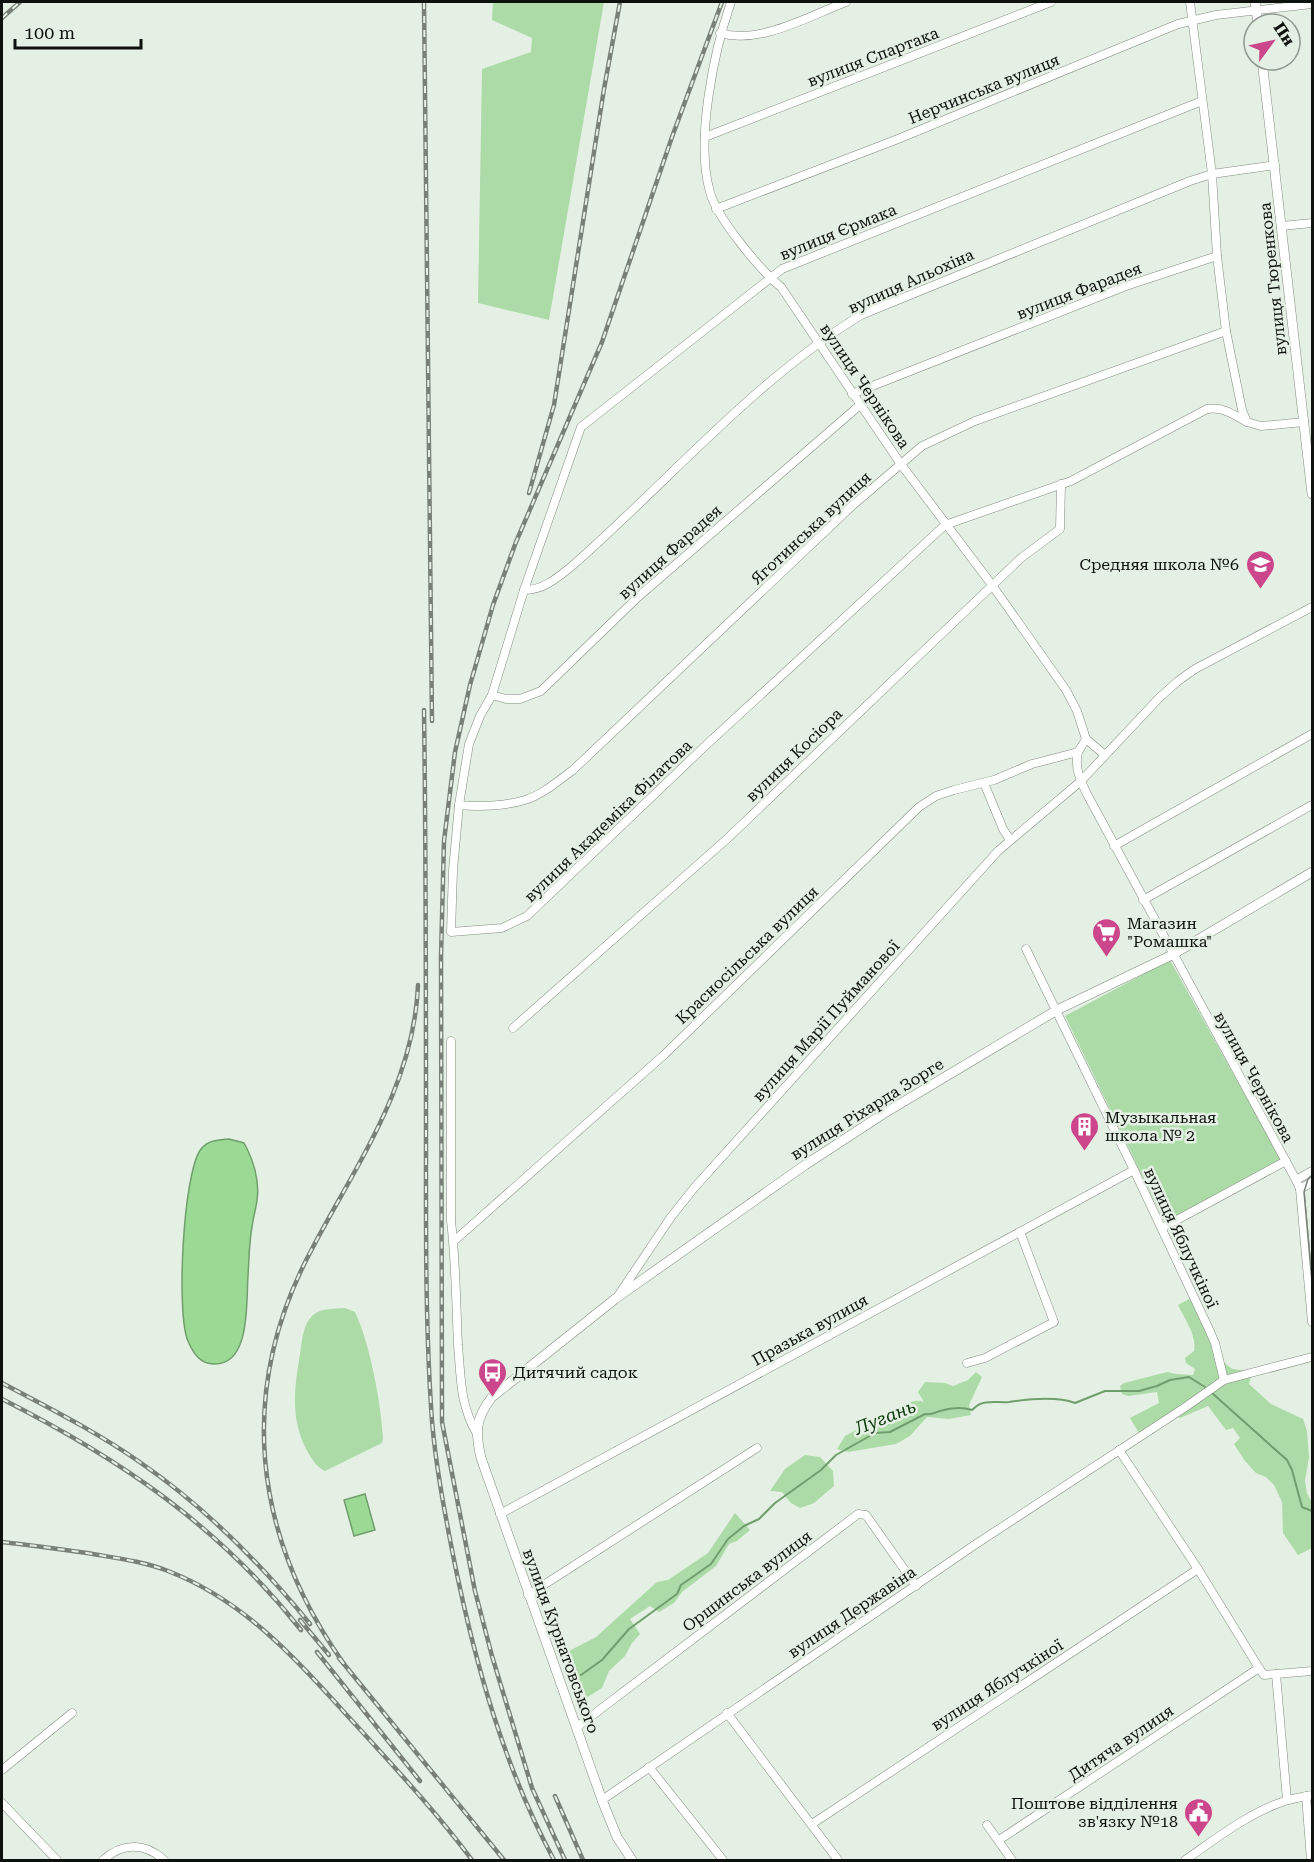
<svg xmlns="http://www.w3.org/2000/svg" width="1314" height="1862" viewBox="0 0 1314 1862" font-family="'Roboto Serif',serif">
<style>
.green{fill:#acdba8}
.water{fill:#9ada95;stroke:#709e6c;stroke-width:1.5}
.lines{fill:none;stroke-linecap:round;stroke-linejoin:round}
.stream{stroke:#709e6c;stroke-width:2}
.minor-casing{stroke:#808a7f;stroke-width:9}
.tertiary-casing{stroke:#808a7f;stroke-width:10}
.minor{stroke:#fff;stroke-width:8}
.tertiary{stroke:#fff;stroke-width:9}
.tram{stroke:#788078;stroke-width:1.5}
.rail-casing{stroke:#788078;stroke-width:4.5}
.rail{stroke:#e5f0e4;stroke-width:2;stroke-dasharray:7;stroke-linecap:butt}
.labels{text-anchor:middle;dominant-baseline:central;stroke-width:5;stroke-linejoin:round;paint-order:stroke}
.street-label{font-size:16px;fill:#0e120e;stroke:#e5f0e4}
.poi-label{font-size:16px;fill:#0e120e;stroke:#e5f0e4;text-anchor:start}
.water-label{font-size:18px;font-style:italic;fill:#0c390b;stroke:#e5f0e4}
</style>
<rect width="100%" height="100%" fill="#e5f0e4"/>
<g class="green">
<polygon points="493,2 604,2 549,320 478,303 482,69 531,52 532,38 492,20"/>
<polygon points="1170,960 1281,1160 1165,1223 1065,1016"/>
<path d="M1191 1298C1200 1317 1213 1359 1233 1369 1237 1370 1243 1370 1248 1370L1251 1377 1249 1384 1271 1404 1303 1419 1307 1431 1309 1457 1305 1481 1307 1494 1312 1502V1548L1298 1555 1283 1533 1282 1502 1274 1485 1266 1477 1256 1473 1245 1461 1234 1444 1240 1438 1233 1428 1226 1430 1208 1406 1180 1418 1174 1415 1140 1435 1130 1418 1159 1403 1157 1392 1128 1396 1122 1394 1120 1386 1124 1383 1167 1372 1177 1374 1193 1375 1195 1369 1186 1363 1185 1358 1194 1351C1197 1335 1185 1320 1178 1305Z"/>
<path d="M345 1308 355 1312C370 1343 381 1404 383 1438L382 1443 325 1471C317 1467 313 1461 309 1454 290 1422 294 1389 300 1354 302 1341 303 1324 313 1315 321 1308 335 1309 345 1308Z"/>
<path d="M976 1372 982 1377 969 1405 971 1415 949 1419 927 1417 910 1436 896 1444 848 1452 837 1449 845 1436 874 1420 882 1425 901 1413 904 1405C911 1402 916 1399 924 1402L918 1392 925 1382 945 1383 953 1386 968 1380Z"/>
<polygon points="805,1455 820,1457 833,1471 834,1486 814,1503 800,1508 791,1503 782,1492 770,1491 785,1469"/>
<polygon points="735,1513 750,1530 737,1541 729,1544 716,1566 682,1592 674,1603 659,1612 650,1606 630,1619 640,1634 632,1643 625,1656 609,1671 602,1688 581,1701 565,1653 596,1637 657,1582 668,1580 708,1553"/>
</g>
<g class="water">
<path d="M229 1139 244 1143C253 1159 260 1181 257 1200 256 1209 253 1218 252 1227 249 1243 249 1260 248 1276 246 1302 251 1365 214 1364 200 1364 193 1353 188 1341 176 1314 183 1172 201 1149 208 1140 218 1140 229 1139Z"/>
<polygon points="365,1494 375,1530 354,1536 344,1500"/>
</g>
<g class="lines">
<g class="stream">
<polyline points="1212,1393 1287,1460 1292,1470 1302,1507 1312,1511"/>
<path d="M581 1675 602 1660 629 1629 677 1594 681 1585 711 1564 728 1539 744 1526 759 1519 775 1503 821 1470 836 1455 875 1433 890 1432 925 1414C932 1415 934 1413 940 1411 950 1408 962 1407 972 1410 975 1408 977 1405 980 1404 989 1400 1000 1403 1009 1402 1029 1399 1056 1396 1075 1403L1105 1391H1139L1157 1386 1170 1380 1189 1377 1205 1387"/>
</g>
<defs>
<g id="minor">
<path d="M731 2C714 51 695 141 710 192 716 217 761 271 781 287L900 463 992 585 1066 690 1077 711 1086 739 1105 755"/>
<polyline points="1190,2 1212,174 1217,256 1226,331 1242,410 1247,422 1261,426 1304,422"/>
<path d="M720 33C760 45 809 16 846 2"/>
<path d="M1202 101 782 269 581 427 524 590 492 695 480 716 469 744 459 805 453 870 451 932 502 928 527 916 704 747 945 525 1071 481 1207 409C1222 406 1234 415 1247 422"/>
<polyline points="705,137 1051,2"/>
<polyline points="716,209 898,139 1178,24 1216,15 1312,4"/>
<polyline points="1282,226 1312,223"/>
<polyline points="852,394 1126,286 1217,256"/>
<path d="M524 590C544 590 557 578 572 566 667 483 753 381 861 315L1190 181 1212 174 1275 165"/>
<polyline points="492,695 506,699 520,699 541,691 638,597 860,405"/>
<path d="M1078 752C1074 768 1081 782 1088 796L1296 1180 1300 1189 1312 1322"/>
<polyline points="984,783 1003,829 1010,840"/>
<path d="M459 805C479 807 505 806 525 800 542 795 558 781 573 770L853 505 922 446 975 421 1226 331"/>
<polyline points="1114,846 1312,734"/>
<polyline points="1143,900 1312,805"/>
<polyline points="1026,949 1134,1170 1207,1325 1215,1343 1224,1380"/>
<polyline points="513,1028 728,838 1021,558 1060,529 1061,484"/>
<path d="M451 1041V1221C456 1262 456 1304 458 1345 461 1379 460 1405 477 1434"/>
<polyline points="1296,1180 1312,1171"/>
<polyline points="1300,1189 1312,1182"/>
<polyline points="1162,1228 1286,1161"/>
<polyline points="454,1241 665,1054 919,807 936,796 954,790 994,780 1032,764 1078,752 1086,739"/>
<polyline points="618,1296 671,1217 694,1188 998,851 1081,781 1159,698 1178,681 1195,669 1312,607"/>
<polyline points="967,1363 985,1358 1054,1322 1020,1232"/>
<polyline points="1119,1450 1198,1569 1259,1668 1264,1675 1312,1671"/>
<polyline points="500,1514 1134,1170"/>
<polyline points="528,1595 757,1448"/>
<polyline points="1276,1674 1287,1800"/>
<polyline points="727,1713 838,1860"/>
<polyline points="577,1727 858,1514 866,1515 916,1586"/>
<polyline points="649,1767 723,1860"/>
<polyline points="2,1770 72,1713"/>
<polyline points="1306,1796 1311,1860"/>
<polyline points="602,1800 976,1544 1184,1408 1224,1380 1312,1357"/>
<polyline points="2,1803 57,1860"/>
<polyline points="812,1824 1198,1569"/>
<polyline points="987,1825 1012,1860"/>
<polyline points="999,1840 1259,1668"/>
<path d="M103 1860C122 1843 144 1842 164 1860"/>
<path d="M1185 1860C1216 1839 1248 1813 1285 1801 1294 1798 1304 1797 1312 1795"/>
</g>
<g id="tertiary">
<polyline points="1255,2 1258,24"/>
<polyline points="1262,60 1312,494"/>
<path d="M632 1860 617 1837 602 1800 481 1458C475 1432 475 1419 492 1397L615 1299 805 1165 883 1114 1057 1010 1172 955 1312 872"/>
</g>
</defs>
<use href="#minor" class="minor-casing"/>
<use href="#tertiary" class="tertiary-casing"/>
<use href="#minor" class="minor"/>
<use href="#tertiary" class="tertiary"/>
<polyline class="tram" points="1312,1175 1308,1179 1304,1192 1312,1282"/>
<defs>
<g id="rail">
<polyline points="424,2 432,721"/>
<polyline points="2,18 20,2"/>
<polyline points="529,493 554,405 604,89 620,2"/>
<path d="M424 710C426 849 426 988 426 1127 426 1225 425 1323 432 1421 436 1468 445 1514 454 1560 475 1663 504 1767 554 1860"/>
<path d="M2 1383C49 1408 97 1432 141 1463 205 1507 261 1564 310 1624"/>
<path d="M2 1399C120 1459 218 1525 301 1630"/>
<path d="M2 1542C30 1545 59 1549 87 1553 115 1558 142 1561 168 1571 248 1602 299 1663 356 1725 396 1769 437 1813 472 1860"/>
<polyline points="300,1620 329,1655"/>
<polyline points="317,1652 420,1781"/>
<polyline points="339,1658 504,1860"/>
<path d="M344 1664C252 1534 236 1389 313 1247 358 1162 414 1084 418 985"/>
<polyline points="555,1796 583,1860"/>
<polyline points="565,1860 532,1788 492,1656 475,1591 442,1422 441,956 444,841 455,752 470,685 493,605 516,542 602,342 672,137 722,2"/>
</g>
</defs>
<use href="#rail" class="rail-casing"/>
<use href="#rail" class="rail"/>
</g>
<defs>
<symbol id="school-pin" viewBox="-11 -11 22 30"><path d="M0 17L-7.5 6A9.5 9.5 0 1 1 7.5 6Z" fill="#cb468a" stroke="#e5f0e4"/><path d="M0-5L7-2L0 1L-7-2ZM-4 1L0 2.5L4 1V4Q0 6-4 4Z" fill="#fff"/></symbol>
<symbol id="supermarket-pin" viewBox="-11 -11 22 30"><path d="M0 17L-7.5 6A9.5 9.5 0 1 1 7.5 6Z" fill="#cb468a" stroke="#e5f0e4"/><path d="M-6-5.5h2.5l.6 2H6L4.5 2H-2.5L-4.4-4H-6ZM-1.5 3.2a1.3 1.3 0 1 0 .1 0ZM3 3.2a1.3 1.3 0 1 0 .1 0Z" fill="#fff"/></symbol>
<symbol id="building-pin" viewBox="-11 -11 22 30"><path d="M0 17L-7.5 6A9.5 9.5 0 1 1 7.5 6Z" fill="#cb468a" stroke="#e5f0e4"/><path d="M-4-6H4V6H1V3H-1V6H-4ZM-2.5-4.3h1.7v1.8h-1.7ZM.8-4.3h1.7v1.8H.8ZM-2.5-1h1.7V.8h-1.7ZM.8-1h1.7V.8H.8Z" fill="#fff"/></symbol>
<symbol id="bus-pin" viewBox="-11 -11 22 30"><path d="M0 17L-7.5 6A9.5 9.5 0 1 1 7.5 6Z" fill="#cb468a" stroke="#e5f0e4"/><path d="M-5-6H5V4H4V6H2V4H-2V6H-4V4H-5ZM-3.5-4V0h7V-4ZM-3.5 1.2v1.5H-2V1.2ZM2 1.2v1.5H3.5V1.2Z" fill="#fff"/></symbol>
<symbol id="civic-pin" viewBox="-11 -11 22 30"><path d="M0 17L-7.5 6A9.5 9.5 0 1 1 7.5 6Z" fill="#cb468a" stroke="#e5f0e4"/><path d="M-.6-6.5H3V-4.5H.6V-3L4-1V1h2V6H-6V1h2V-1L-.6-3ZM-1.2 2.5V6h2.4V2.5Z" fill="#fff"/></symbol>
</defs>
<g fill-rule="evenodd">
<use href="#school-pin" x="1244" y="548" width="33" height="45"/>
<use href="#supermarket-pin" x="1090" y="916" width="33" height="45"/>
<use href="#building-pin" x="1068" y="1110" width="33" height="45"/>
<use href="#bus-pin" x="476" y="1356" width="33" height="45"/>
<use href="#civic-pin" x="1182" y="1796" width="33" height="45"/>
</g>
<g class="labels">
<g class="street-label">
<text transform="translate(873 57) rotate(-21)">вулиця Спартака</text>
<text transform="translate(984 89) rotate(-22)">Нерчинська вулиця</text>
<text transform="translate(838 232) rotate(-22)">вулиця Єрмака</text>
<text transform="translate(1273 279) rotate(-96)">вулиця Тюренкова</text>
<text transform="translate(911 281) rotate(-24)">вулиця Альохіна</text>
<text transform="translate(1079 291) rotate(-21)">вулиця Фарадея</text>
<text transform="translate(865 386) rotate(56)">вулиця Чернікова</text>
<text transform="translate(811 528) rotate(-43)">Яготинська вулиця</text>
<text transform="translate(670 552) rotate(-42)">вулиця Фарадея</text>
<text transform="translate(794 755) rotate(-44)">вулиця Косіора</text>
<text transform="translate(608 821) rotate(-44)">вулиця Академіка Філатова</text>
<text transform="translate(747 955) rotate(-44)">Красносільська вулиця</text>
<text transform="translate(826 1021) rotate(-48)">вулиця Марії Пуйманової</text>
<text transform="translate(1254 1077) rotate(61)">вулиця Чернікова</text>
<text transform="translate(867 1109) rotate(-32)">вулиця Ріхарда Зорге</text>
<text transform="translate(1181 1238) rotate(65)">вулиця Яблучкіної</text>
<text transform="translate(810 1330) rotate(-29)">Празька вулиця</text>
<text transform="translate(747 1581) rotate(-37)">Оршинська вулиця</text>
<text transform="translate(852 1612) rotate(-34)">вулиця Державіна</text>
<text transform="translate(561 1641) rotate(70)">вулиця Курнатовського</text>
<text transform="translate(997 1685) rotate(-33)">вулиця Яблучкіної</text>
<text transform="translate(1121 1743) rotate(-34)">Дитяча вулиця</text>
</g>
<g class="poi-label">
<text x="1239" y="564" text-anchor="end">Средняя школа №6</text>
<text x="1127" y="923">Магазин<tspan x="1127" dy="18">"Ромашка"</tspan></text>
<text x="1105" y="1117">Музыкальная<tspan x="1105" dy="18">школа № 2</tspan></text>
<text x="513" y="1372">Дитячий садок</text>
<text x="1178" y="1803" text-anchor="end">Поштове відділення<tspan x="1178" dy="18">зв'язку №18</tspan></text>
</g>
<g class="water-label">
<text transform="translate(885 1417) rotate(-22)">Лугань</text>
</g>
</g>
<rect width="1314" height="1862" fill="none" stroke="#0e120e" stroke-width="6"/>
<g transform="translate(1272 42) rotate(57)"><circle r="28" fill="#e5f0e4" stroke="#8f978e" stroke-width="1.5"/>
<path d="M0-4.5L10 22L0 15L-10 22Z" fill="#cb468a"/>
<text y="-9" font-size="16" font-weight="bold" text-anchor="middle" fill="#0e120e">Пн</text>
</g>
<path d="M15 39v9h126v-9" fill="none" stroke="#0e120e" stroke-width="3"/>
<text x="24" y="39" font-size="18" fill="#0e120e" stroke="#e5f0e4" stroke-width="4.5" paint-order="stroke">100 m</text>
</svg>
